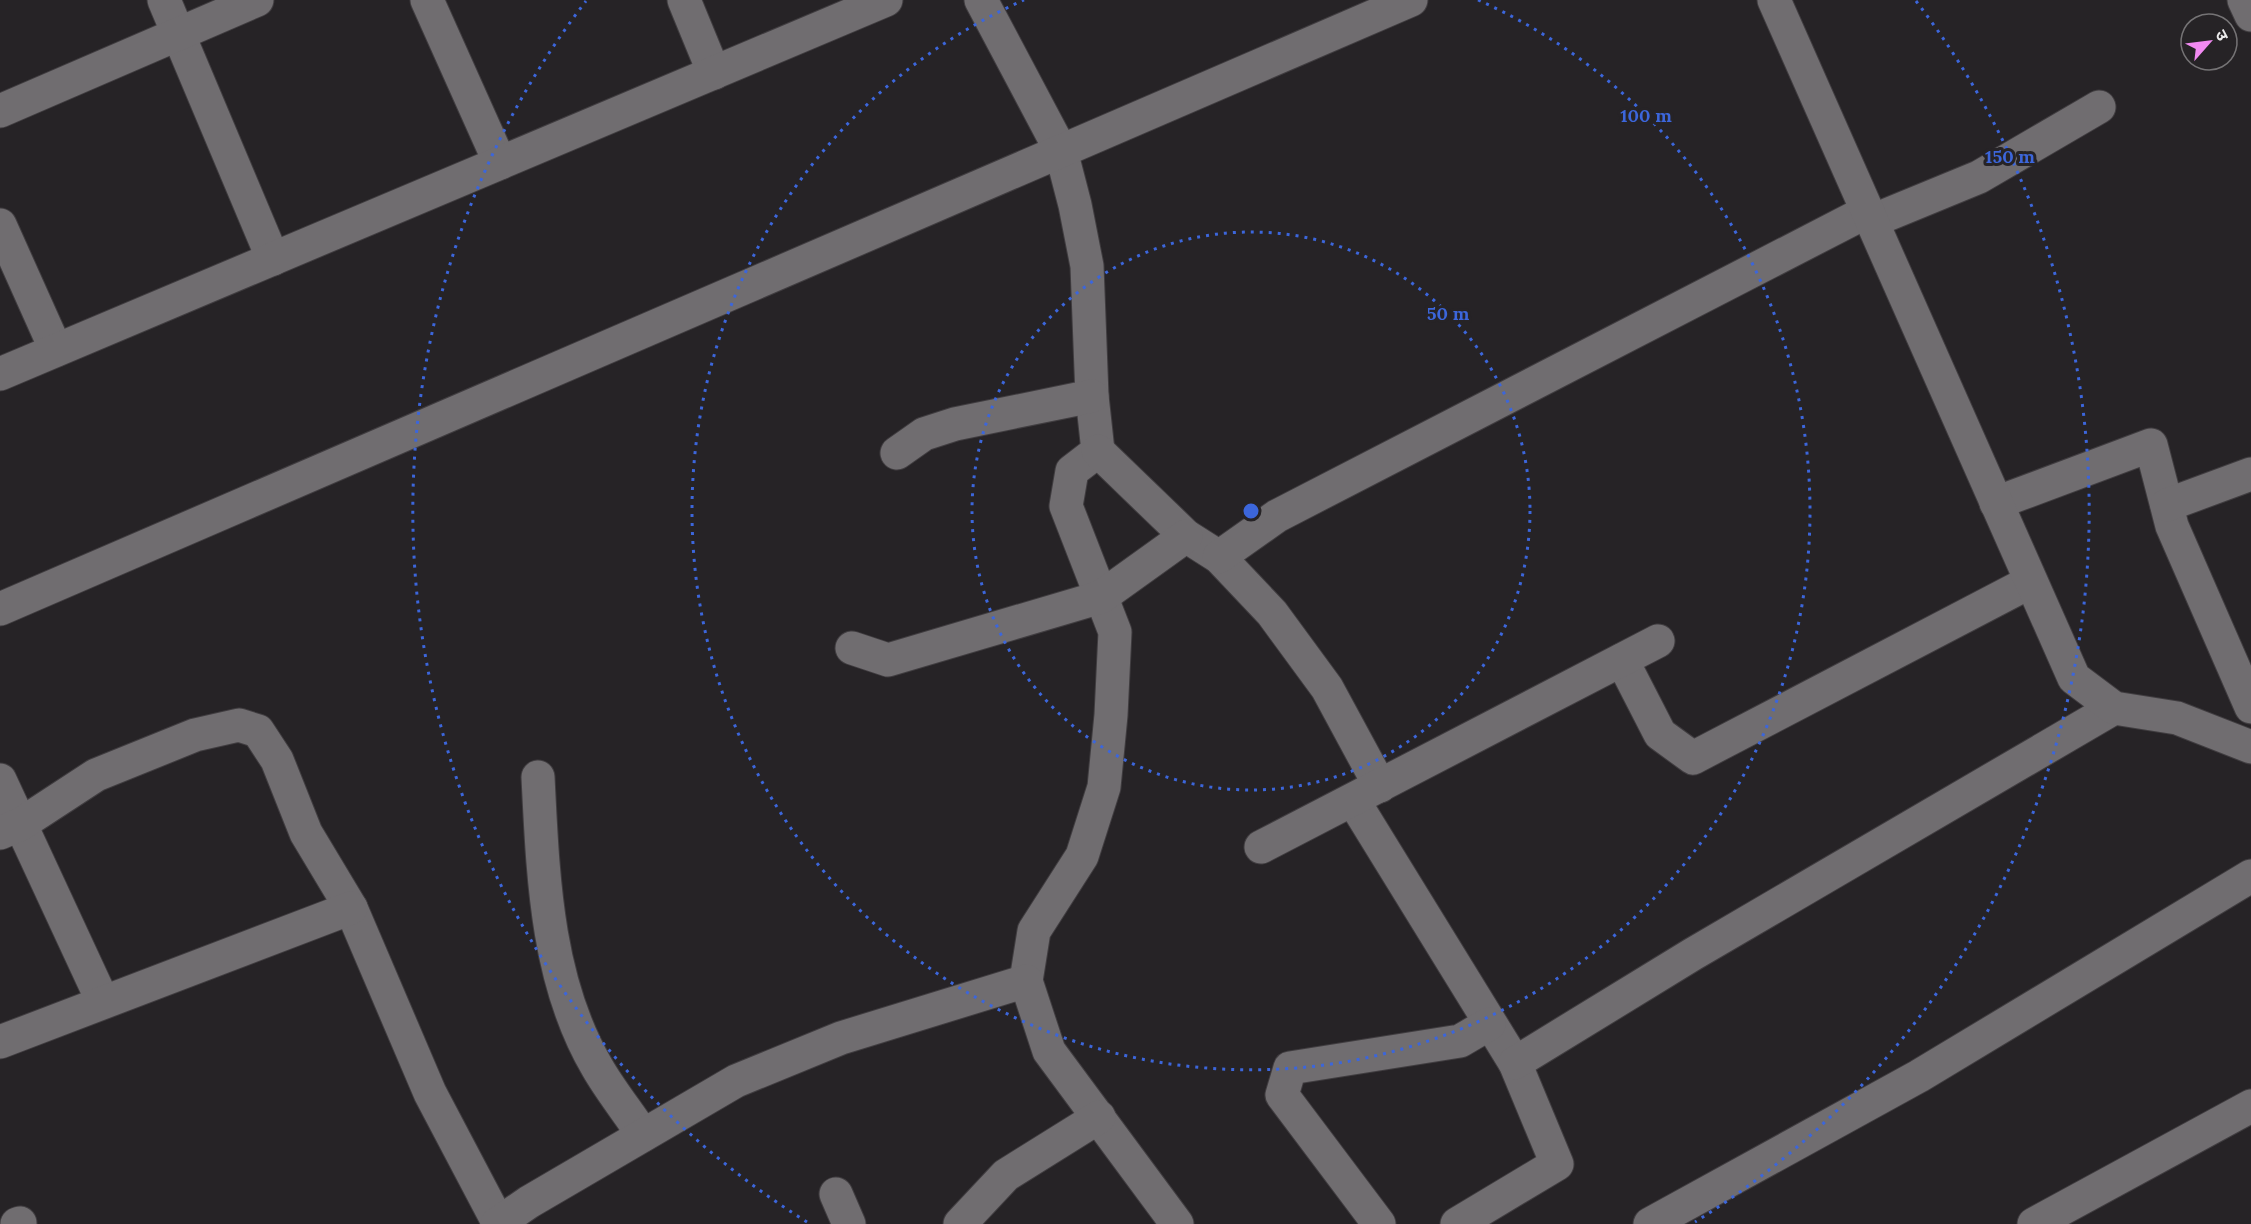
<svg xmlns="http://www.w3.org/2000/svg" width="2251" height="1224" viewBox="0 0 2251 1224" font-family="Lora,'Noto Sans Devanagari',serif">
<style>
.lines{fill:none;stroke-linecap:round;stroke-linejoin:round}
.minor-casing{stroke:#403d40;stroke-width:35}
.tertiary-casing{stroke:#403d40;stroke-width:35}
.minor{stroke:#706d70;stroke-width:33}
.tertiary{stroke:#706d70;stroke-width:33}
.ring{fill:none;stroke:#3c66db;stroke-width:3;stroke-dasharray:3 6}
.centre{fill:#3c66db;stroke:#262326;stroke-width:3}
.ring-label{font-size:18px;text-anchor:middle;font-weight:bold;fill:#3c66db;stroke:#262326;stroke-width:6;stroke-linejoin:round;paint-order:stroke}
</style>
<rect width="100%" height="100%" fill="#262326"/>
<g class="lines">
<defs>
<g id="minor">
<polyline points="164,0 273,259"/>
<polyline points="427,0 500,163"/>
<polyline points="684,0 714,73"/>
<polyline points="981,0 1061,151 1075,205 1087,266 1092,396 1098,451 1072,471 1066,506 1115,632 1111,715 1104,787 1082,856 1034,931 1026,981"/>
<polyline points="2244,0 2251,15"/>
<polyline points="0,111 257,0"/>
<polyline points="1872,221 1979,177 2099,107"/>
<polyline points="0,225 56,350"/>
<polyline points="1098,451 1186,536 1219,557 1272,613 1327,688 1380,786"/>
<polyline points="897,453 924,434 955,424 1092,396"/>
<polyline points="1996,503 2151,445 2172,526 2251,707"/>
<polyline points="2167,505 2251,474"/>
<polyline points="1219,557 1277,516 1868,211"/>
<polyline points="0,609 1411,0"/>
<polyline points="852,648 888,660 1101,597 1186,536"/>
<polyline points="1622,660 1660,734 1693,758 2030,582"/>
<path d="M538 777C543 875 546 980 597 1067 610 1090 628 1112 643 1135"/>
<polyline points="0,780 103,1002"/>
<polyline points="1353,800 1515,1063 1557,1164 1457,1224"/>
<polyline points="0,833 21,824 96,775 195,735 239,725 258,731 277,760 306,833 351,908 430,1093 499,1224"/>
<polyline points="1261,847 1658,641"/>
<polyline points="0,1042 351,908"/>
<polyline points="1515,1063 1693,954 2114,708"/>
<polyline points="836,1194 849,1224"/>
<polyline points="17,1224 20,1223"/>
<polyline points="497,1224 529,1202 736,1081 841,1038 1026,981 1049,1051 1177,1224"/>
<polyline points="960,1224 1006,1175 1099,1117"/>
<polyline points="1379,1224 1282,1095 1290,1068 1460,1041 1489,1024"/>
<polyline points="1650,1224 1919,1076 2251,876"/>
</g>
<g id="tertiary">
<polyline points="1774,0 2074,678 2114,708 2177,718 2251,747"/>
<polyline points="0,374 886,0"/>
<polyline points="2034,1224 2251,1106"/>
</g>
</defs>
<use href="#minor" class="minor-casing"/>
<use href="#tertiary" class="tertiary-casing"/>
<use href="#minor" class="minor"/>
<use href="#tertiary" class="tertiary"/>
</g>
<g class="ring">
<circle cx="1251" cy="511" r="279"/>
<path d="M1478 0A559 559 0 1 1 1024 0"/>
<path d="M807 1222A838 838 0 0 1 586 1M1916 1A838 838 0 0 1 1695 1222"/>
</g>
<circle cx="1251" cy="511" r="9" class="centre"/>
<g class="ring-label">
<text x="1646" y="122">100 m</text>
<text x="2010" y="163">150 m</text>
<text x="1448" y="320">50 m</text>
</g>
<g transform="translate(2209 42) rotate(62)"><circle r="28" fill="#262326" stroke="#757375" stroke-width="1.5"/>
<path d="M0-4.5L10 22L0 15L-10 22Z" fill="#f28af2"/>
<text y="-9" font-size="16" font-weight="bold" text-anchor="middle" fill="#ecebec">उ</text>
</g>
</svg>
